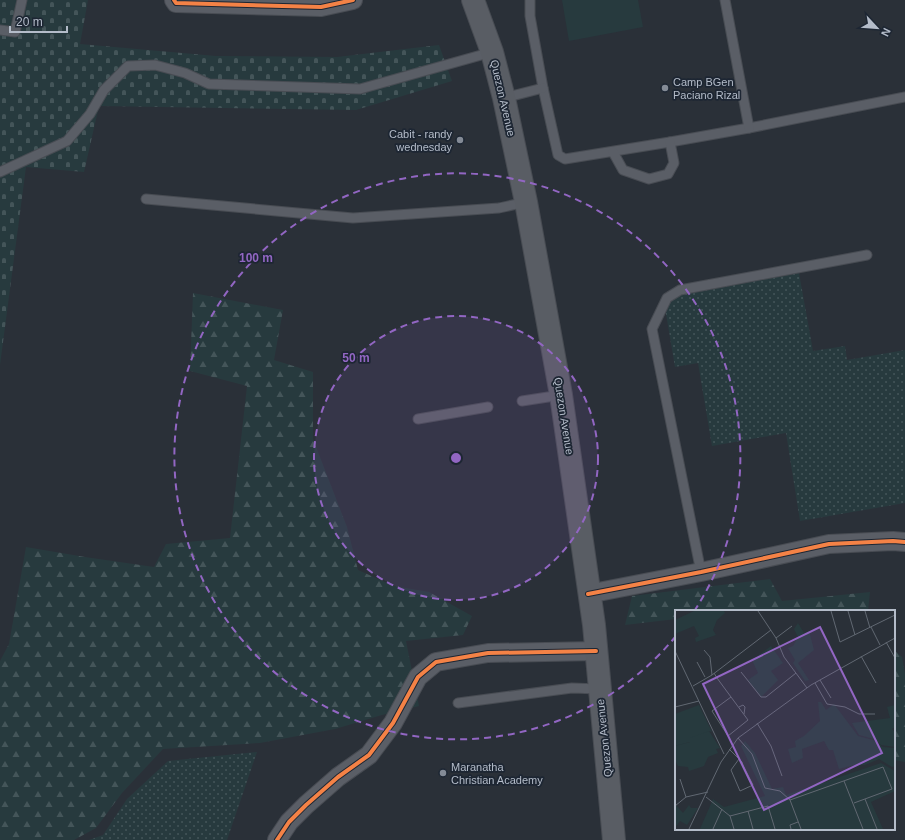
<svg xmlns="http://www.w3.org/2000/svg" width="905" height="840" viewBox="0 0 905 840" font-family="Arial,sans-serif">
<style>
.grass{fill:url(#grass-dots)}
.forest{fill:url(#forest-firs)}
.cemetery{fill:url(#cemetery-stones)}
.pitch{fill:#273a3e}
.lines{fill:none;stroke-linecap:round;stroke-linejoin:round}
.lane-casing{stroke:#484c53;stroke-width:11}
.street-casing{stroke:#484c53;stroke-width:20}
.secondary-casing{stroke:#484c53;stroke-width:24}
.lane{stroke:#5a5e66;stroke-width:9}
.street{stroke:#5a5e66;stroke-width:18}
.secondary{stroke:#595d64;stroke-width:22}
.cycleway-casing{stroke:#1d2633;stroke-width:6}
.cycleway{stroke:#f48246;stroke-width:4}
.ring{fill:none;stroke:#9266c3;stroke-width:2;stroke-dasharray:7 5}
.poi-dot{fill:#848b96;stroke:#1d2633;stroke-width:1.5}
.labels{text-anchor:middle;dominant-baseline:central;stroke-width:3.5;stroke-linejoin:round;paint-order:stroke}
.poi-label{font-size:11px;fill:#b4bcc9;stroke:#1d2633;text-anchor:start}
.street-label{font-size:11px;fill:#b4bcc9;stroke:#1d2633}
.inset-road{fill:none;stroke:#616872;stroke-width:1}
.view{fill:#9266c3;fill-opacity:0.15;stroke:#9266c3;stroke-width:2}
.inset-edge{fill:none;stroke:#b4bcc9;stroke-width:2}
.centre{fill:#9266c3;stroke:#1d2633;stroke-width:2}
.ring-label{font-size:12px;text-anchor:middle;font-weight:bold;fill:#9266c3;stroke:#1d2633;stroke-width:3.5;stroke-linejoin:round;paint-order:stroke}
</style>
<defs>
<pattern id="grass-dots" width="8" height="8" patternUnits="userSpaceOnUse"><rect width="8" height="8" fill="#273a3e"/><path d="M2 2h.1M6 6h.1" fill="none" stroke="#445559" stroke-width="1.8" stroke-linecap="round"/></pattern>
<pattern id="forest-firs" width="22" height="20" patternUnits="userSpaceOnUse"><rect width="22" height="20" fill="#273a3e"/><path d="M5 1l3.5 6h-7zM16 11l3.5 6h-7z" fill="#445559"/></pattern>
<pattern id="cemetery-stones" width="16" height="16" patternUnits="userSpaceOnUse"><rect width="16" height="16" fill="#273a3e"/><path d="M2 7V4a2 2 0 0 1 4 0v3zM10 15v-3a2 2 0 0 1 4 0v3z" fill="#445559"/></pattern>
</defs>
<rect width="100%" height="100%" fill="#2a3038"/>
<g class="grass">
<polygon points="799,273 813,351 845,346 847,360 905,350 905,503 800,521 786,433 712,446 698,363 675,367 663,296"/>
<polygon points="257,752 227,840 89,840 103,835 127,799 168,761"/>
</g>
<g class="forest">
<polygon points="193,293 283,310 274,360 313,372 313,439 347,527 358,570 394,586 429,592 472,616 463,635 406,641 419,706 382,715 335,729 260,743 163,749 122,793 96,828 74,840 0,840 0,661 9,644 26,547 85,557 154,567 166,544 230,538 247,386 190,371"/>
<polygon points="770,579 782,601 870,592 868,611 755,611 754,609 740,611 676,611 676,619 625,625 632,596"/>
<polygon points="894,650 902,657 905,674 905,762 894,760"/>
</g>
<polygon class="cemetery" points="0,0 88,0 80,44 216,56 337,57 439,45 452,81 356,110 99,106 84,172 26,167 0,365"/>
<polygon class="pitch" points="562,0 638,0 643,27 569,41"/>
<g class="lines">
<defs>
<g id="lane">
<polyline points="530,0 530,16 543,88 558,155 565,159 670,142 749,128 905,97"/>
<polyline points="725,0 749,128"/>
<polyline points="0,30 15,32 22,0"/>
<polyline points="504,98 543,88"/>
<polyline points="613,152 623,170 649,179 668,174 674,163 670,142"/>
<polyline points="0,172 67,141 90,114 104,90 128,66 155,65 185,73 209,84 360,89 492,52"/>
<polyline points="146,199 353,218 499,208 526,202"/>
<polyline points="522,401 561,395"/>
<polyline points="418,419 488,407"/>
<polyline points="701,572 652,329 667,298 680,290 867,255"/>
<polyline points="458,703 572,688 599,689"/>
</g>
<g id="street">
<polyline points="174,0 176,3 321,7 353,0"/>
<polyline points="588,594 701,572 829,544 893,541 905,542"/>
<polyline points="277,840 289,822 306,805 338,777 369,755 393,723 418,677 436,662 488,653 596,651"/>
</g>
<polyline id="secondary" points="473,0 492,52 504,98 526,202 561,395 594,625 614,840"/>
</defs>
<use href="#lane" class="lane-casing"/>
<use href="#street" class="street-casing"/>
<use href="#secondary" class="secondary-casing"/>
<use href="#lane" class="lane"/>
<use href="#street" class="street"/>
<use href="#secondary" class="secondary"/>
<defs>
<g id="cycleway">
<polyline points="174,0 176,3 321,7 353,0"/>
<polyline points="588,594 701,572 829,544 893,541 905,542"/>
<polyline points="277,840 289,822 306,805 338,777 369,755 393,723 418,677 436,662 488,653 596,651"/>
</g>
</defs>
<use href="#cycleway" class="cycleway-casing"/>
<use href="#cycleway" class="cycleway"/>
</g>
<circle cx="456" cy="458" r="142" fill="#9266c3" fill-opacity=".12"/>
<g class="ring">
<circle cx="456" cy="458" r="142"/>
<path d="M676 636A283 283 0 1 1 695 610"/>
</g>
<g class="poi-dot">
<circle cx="665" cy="88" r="4"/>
<circle cx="460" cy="140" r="4"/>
<circle cx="443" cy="773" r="4"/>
</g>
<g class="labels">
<g class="poi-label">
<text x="673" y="82">Camp BGen<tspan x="673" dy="13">Paciano Rizal</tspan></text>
<text x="452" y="134" text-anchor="end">Cabit - randy<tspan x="452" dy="13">wednesday</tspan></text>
<text x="451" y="767">Maranatha<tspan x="451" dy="13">Christian Academy</tspan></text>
</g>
<g class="street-label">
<text transform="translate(503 98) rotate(77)">Quezon Avenue</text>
<text transform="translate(564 416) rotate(81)">Quezon Avenue</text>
<text transform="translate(604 738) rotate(-96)">Quezon Avenue</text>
</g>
</g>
<g transform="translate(675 610)">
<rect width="220" height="220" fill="#2a3038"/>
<path d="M96 36 108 53 96 61 103 70 86 87 73 70 83 63 77 50ZM24 95 37 122 34 121 15 132 0 136V104ZM220 95V117L217 119 220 122V137L206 135 199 129 184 125 177 113 215 108 212 97Z" fill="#273a3e"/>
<path d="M19 1H49L50 3 42 10 38 20 41 25 21 32 20 28 24 26 19 16 0 24V10ZM123 13 129 23 134 21 139 40 123 53 134 70 130 71 118 53 120 50 113 38 118 36 123 27 119 19ZM143 92H146L151 100 159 94 183 126 198 130 208 137 220 138V156L217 157 204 149 190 155H179L164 159 158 140H154L149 131 127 139 128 148 117 153 113 139 121 137 120 131 129 126 145 111ZM34 121 45 138 41 139 43 143 33 147 29 156 14 161 13 157 3 156 0 150V136L15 132V128ZM0 194 8 203 14 195 16 198H23L12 215 5 211 0 218Z" fill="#273a3e"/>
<path d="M70 131 80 143 97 179 108 177 111 185 206 153 220 161V181L196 192 208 219H25L38 189 49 197 90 186 66 136Z" fill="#273a3e"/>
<path class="inset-road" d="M83 1 101 28 109 47 132 78M156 1 165 32 220 5M173 1 180 25M190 1 195 18M196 17 205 35M101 28 117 16M211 32 220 48M29 40 35 47 37 65M0 41 49 144M186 46 201 73M22 52 30 67M66 62 86 87H91L121 63M39 63 42 68 56 87 73 110 53 126 37 101 56 87M145 70 156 88M140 73 152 94 170 97 184 104H200M18 76 37 65 96 20M0 97 24 91M64 97 68 95 70 97 69 104M82 113 96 136 107 166M63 128 77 144 90 178 105 181 115 190 208 157 217 179 179 193M54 139 67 152 68 155 78 175 65 181 56 160 64 149M5 169 11 187M169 171 188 219M31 187 55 206 93 196 100 219M190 189 202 219M115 190 126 219M0 196 11 187 33 182M73 201 78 219M55 206 59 219M14 219 46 152 63 128 136 75 220 28M38 219 47 199M116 219 115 215 123 212"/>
<path class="view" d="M145 17 207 143 89 200 28 74Z"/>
<rect width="220" height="220" class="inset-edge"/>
</g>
<circle cx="456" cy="458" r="6" class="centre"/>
<g class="ring-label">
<text x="256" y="262">100 m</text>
<text x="356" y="362">50 m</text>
</g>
<g transform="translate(877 28) rotate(116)" stroke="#1d2633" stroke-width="3" paint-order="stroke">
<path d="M0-3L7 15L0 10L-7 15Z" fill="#b4bcc9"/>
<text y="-6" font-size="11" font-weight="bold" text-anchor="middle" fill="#b4bcc9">N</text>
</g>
<path d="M10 26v6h57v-6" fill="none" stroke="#b4bcc9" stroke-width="2"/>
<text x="16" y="26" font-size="12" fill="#b4bcc9" stroke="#1d2633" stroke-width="3" paint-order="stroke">20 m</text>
</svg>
